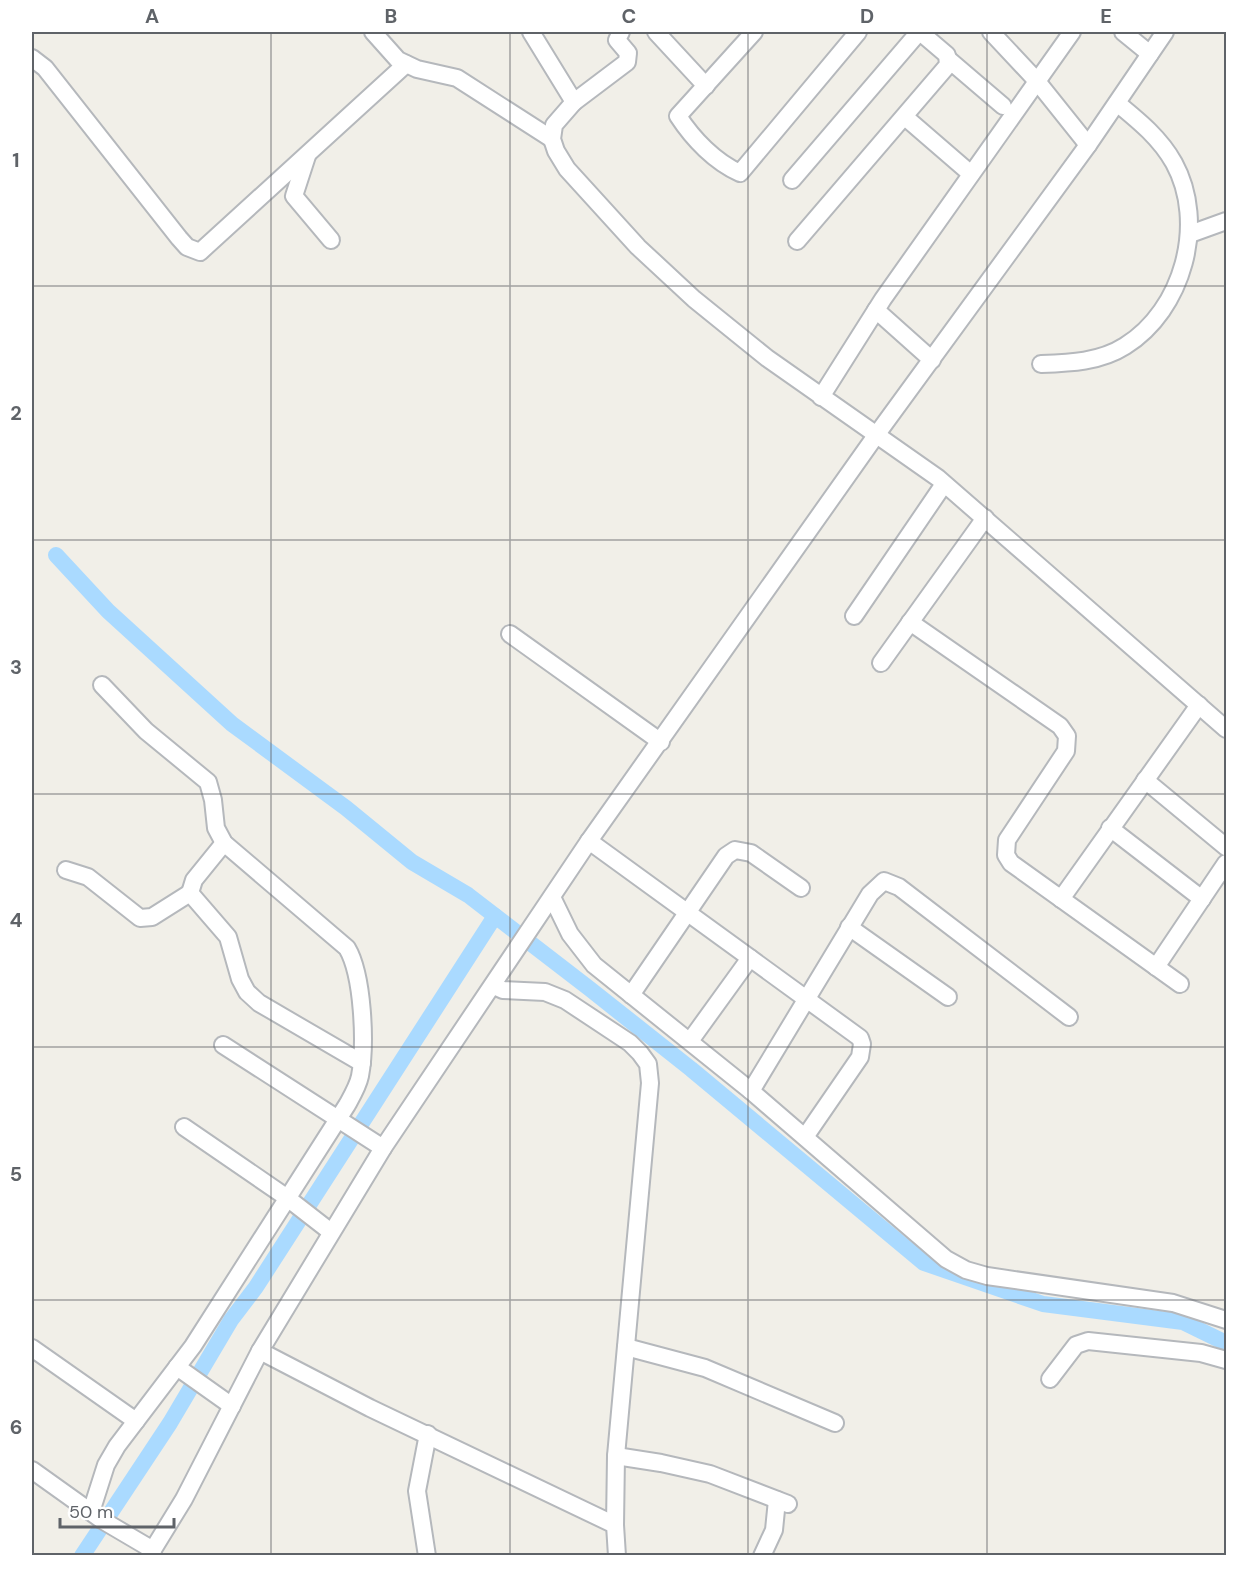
<svg xmlns="http://www.w3.org/2000/svg" width="1258" height="1587" viewBox="0 0 1258 1587" font-family="'DM Sans',sans-serif">
<style>
.lines{fill:none;stroke-linecap:round;stroke-linejoin:round}
.canal{stroke:#aadaff;stroke-width:16}
.minor-casing{stroke:#b5b8bc;stroke-width:20}
.minor{stroke:#fff;stroke-width:16}
.grid{fill:none;stroke:#5f6368;stroke-width:1.5;stroke-opacity:0.55}
.neatline{fill:none;stroke:#5f6368;stroke-width:2}
.grid-label{font-size:20px;text-anchor:middle;font-weight:bold;fill:#5f6368}
</style>
<rect width="100%" height="100%" fill="#f1efe8"/>
<g class="lines">
<g class="canal">
<polyline points="56,555 108,611 232,724 346,808 412,862 468,895 590,989 691,1069 924,1263 1043,1304 1183,1322 1226,1343"/>
<polyline points="82,1556 170,1423 231,1320 256,1287 495,916"/>
</g>
<defs>
<g id="minor">
<polyline points="373,32 398,60 417,69 457,78 552,139"/>
<polyline points="531,32 574,102 554,125 552,139 556,151 567,169 638,247 694,299 767,358 938,478 1226,729"/>
<polyline points="656,32 706,86"/>
<path d="M754 32 678 116C693 139 715 162 740 173L858 32"/>
<polyline points="991,32 1036,80 1088,145"/>
<polyline points="1123,32 1150,54"/>
<polyline points="32,58 45,68 179,238 187,247 200,252 406,64"/>
<polyline points="948,59 1003,106"/>
<polyline points="574,102 627,62 628,53 617,40 621,32"/>
<polyline points="905,117 971,174"/>
<polyline points="307,156 294,196 331,240"/>
<polyline points="792,180 919,32"/>
<polyline points="1190,234 1226,221"/>
<polyline points="797,241 948,65 947,55 920,32"/>
<polyline points="876,310 932,360"/>
<path d="M1041 364C1070 363 1100 362 1125 346 1183 310 1207 223 1174 163 1160 138 1139 121 1117 103"/>
<polyline points="821,397 883,299 1072,32"/>
<polyline points="854,616 944,484"/>
<polyline points="910,622 1060,726 1067,736 1066,751 1007,840 1006,855 1011,863 1180,984"/>
<polyline points="510,634 661,742"/>
<polyline points="881,663 985,518"/>
<polyline points="1145,780 1226,847"/>
<polyline points="1110,828 1202,899"/>
<polyline points="589,841 860,1038 862,1044 860,1057 805,1137"/>
<polyline points="224,843 194,880 190,893 228,937 240,979 247,992 259,1003 362,1063"/>
<polyline points="66,870 88,877 140,918 152,917 190,893"/>
<polyline points="552,897 570,934 594,965 751,1091 946,1259 966,1270 987,1276 1173,1303 1226,1320"/>
<polyline points="1061,899 1199,705"/>
<polyline points="849,927 948,997"/>
<polyline points="1156,967 1226,863"/>
<polyline points="494,986 503,990 545,992 565,1000 630,1043 640,1053 648,1064 650,1083 616,1456 615,1525"/>
<polyline points="631,995 726,856 735,850 751,853 801,888"/>
<polyline points="690,1041 750,958"/>
<polyline points="223,1045 383,1148"/>
<polyline points="751,1091 870,894 884,881 899,887 1069,1017"/>
<polyline points="184,1127 286,1197 331,1232"/>
<polyline points="626,1347 705,1368 835,1423"/>
<polyline points="32,1348 136,1421"/>
<polyline points="260,1351 370,1408 615,1525 617,1556"/>
<polyline points="177,1367 232,1406"/>
<polyline points="1050,1379 1076,1345 1088,1341 1201,1353 1226,1360"/>
<polyline points="616,1456 661,1463 710,1474 788,1504"/>
<polyline points="32,1470 102,1520 153,1550"/>
<path d="M91 1512 106 1465 117 1446 193 1346 347 1105C352 1096 358 1086 360 1076 366 1044 363 975 347 948L224 843 216 828 213 800 208 782 146 731 102 685"/>
<polyline points="149,1556 184,1499 260,1351 383,1148 589,841 877,434 1088,145 1165,32"/>
<polyline points="427,1556 417,1491 428,1434"/>
<polyline points="762,1556 774,1530 777,1500"/>
</g>
</defs>
<use href="#minor" class="minor-casing"/>
<use href="#minor" class="minor"/>
</g>
<path class="grid" d="M271 32V1556M510 32V1556M748 32V1556M987 32V1556M32 286H1226M32 540H1226M32 794H1226M32 1047H1226M32 1300H1226"/>
<rect width="1258" height="1587" fill="none" stroke="#ffffff" stroke-width="66"/>
<path d="M60 1518v9h114v-9" fill="none" stroke="#5f6368" stroke-width="3"/>
<text x="69" y="1518" font-size="18" fill="#5f6368" stroke="#ffffff" stroke-width="4.5" paint-order="stroke">50 m</text>
<rect x="33" y="33" width="1192" height="1521" class="neatline"/>
<g class="grid-label">
<text x="152" y="23">A</text>
<text x="391" y="23">B</text>
<text x="629" y="23">C</text>
<text x="867" y="23">D</text>
<text x="1106" y="23">E</text>
<text x="16" y="167">1</text>
<text x="16" y="420">2</text>
<text x="16" y="674">3</text>
<text x="16" y="927">4</text>
<text x="16" y="1181">5</text>
<text x="16" y="1434">6</text>
</g>
</svg>
